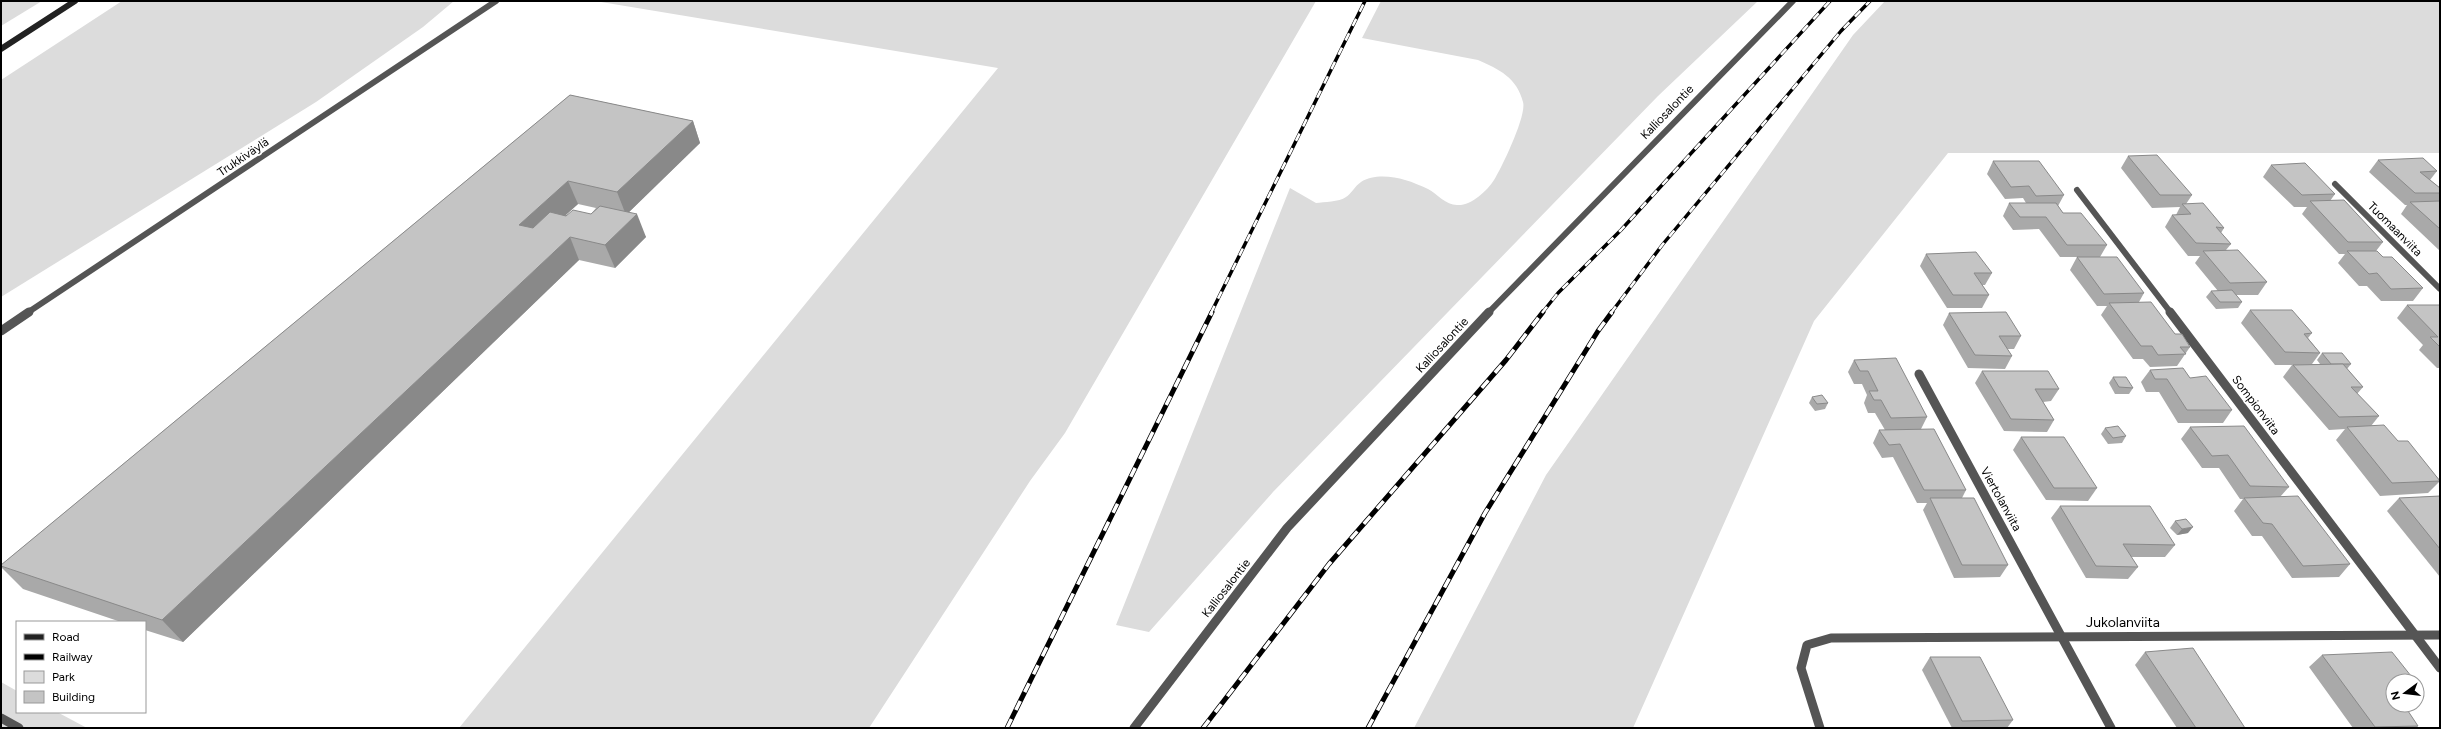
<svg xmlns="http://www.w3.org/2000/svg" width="2441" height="729" viewBox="0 0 2441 729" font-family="Figtree,sans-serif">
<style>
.green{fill:#dcdcdc}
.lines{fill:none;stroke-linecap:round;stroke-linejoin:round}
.street-far1{stroke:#555;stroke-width:6}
.street{stroke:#555;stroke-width:9}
.secondary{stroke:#222;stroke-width:6}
.rail-far1-casing{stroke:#000;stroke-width:3.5}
.rail-casing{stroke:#000;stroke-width:5}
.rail-far1{stroke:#fff;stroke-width:2.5;stroke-dasharray:8;stroke-linecap:butt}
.rail{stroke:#fff;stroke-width:3.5;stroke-dasharray:10;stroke-linecap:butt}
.wall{fill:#a9a9a9;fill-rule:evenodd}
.shaded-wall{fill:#898989}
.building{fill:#c4c4c4;stroke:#898989}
.labels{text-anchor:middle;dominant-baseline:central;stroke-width:3.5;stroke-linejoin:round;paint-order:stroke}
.street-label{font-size:12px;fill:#000;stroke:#fff}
.near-street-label{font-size:14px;fill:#000;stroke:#fff}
</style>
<rect width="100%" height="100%" fill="#fff"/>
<g class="green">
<polygon points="1,1 42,1 1,26"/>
<polygon points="122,1 454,1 423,27 316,102 1,297 1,80"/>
<polygon points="595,1 1316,1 1065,433 1030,481 869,728 459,728 998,68"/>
<path d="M1381 1H1758L1658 96 1273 492 1149 632 1116 625 1290 188 1316 203C1324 202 1339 202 1346 197 1351 194 1355 186 1361 182 1373 174 1392 176 1405 180 1413 182 1421 186 1428 189 1437 194 1446 205 1457 205 1471 206 1487 191 1494 180 1502 167 1527 115 1523 102 1517 78 1499 69 1478 60L1362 38Z"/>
<polygon points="1885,1 2440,1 2440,153 1948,153 1814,321 1633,728 1414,728 1546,475 1853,35"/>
<polygon points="1,682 17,691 17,712 57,712 87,728 1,728"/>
</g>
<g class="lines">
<g class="street-far1">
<polyline points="2335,184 2440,289"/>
<polyline points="2077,190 2171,313"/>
<polyline points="27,313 496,1"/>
<polyline points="1488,313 1793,1"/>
</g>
<g class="street">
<polyline points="2170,312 2440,668"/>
<polyline points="1,331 29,312"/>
<polyline points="1919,374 2111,728"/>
<polyline points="1,718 19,728"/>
<polyline points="1134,728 1287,528 1489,312"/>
<polyline points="1820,728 1801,668 1807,645 1831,638 2440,635"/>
</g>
<polyline class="secondary" points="1,49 75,1"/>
<defs>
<g id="rail-far1">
<polyline points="1211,313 1365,1"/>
<polyline points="1542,313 1558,293 1621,230 1830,1"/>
<polyline points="1611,313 1663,244 1841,31 1870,1"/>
</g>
<g id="rail">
<polyline points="1007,728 1212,312"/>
<polyline points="1203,728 1329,564 1506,360 1543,312"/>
<polyline points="1368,728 1485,513 1598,331 1612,312"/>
</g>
</defs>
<use href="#rail-far1" class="rail-far1-casing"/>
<use href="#rail" class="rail-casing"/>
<use href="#rail-far1" class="rail-far1"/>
<use href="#rail" class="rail"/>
</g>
<g class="wall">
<path d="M570 95 693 121 700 143 629 212 646 237 615 268 579 260 183 642 145 630V622H121L23 589 1 567V565ZM578 204 596 208 591 214 565 215Z"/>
<polygon points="2128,156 2192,195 2186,204 2224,228 2221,233 2231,244 2226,250 2267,282 2258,295 2236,295 2242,302 2238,308 2216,309 2206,297 2211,291 2218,291 2195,263 2200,256 2188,256 2165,227 2172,215 2176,215 2180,207 2152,208 2121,168"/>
<polygon points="2378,160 2437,171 2430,180 2440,188 2440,200 2439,201 2440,201 2440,251 2401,214 2407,205 2405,205 2369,172"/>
<polygon points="1993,161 2064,195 2058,206 2063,213 2107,245 2100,257 2144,293 2139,302 2190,347 2177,366 2150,367 2143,359 2133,359 2101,315 2107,306 2097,306 2070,270 2077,257 2060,257 2039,229 2013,230 2003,216 2009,203 2026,203 2023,198 2005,199 1987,174"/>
<polygon points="2271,165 2335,194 2330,201 2383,242 2376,251 2383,257 2423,288 2413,301 2381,301 2367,286 2359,286 2338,263 2345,254 2339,254 2302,214 2307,207 2294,207 2263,177"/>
<polygon points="1926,254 1992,273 1985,285 1982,285 1989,295 1982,308 1947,308 1920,266"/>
<polygon points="2407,305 2440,305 2440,368 2437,368 2419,350 2423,345 2397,318"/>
<polygon points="2250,310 2312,333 2308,338 2320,353 2312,364 2320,364 2317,360 2322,353 2351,364 2347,369 2363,387 2357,394 2379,416 2371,426 2398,441 2440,480 2440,481 2428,493 2380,496 2336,440 2345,429 2329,430 2283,377 2292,365 2275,365 2241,323"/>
<polygon points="1949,313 2021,336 2014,349 2007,349 2012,356 2005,369 1968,368 1943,325"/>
<polygon points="1854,360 1927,417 1921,429 1966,490 1962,498 2008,565 2000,577 1954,578 1923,510 1927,503 1917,503 1893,457 1882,458 1873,443 1879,430 1885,430 1875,413 1868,413 1864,403 1867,395 1862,384 1854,384 1848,372"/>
<polygon points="2150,370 2190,378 2232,410 2223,423 2178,423 2159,392 2146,392 2141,382"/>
<polygon points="1982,371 2059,389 2051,401 2043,402 2054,420 2047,432 2004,431 1975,383"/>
<polygon points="2113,377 2133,388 2129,394 2115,394 2109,383"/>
<polygon points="1812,397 1828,403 1825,409 1815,411 1809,403"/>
<polygon points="2190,427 2289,487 2280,497 2350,564 2339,577 2292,578 2262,536 2252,536 2234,511 2243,499 2240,499 2219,468 2202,468 2181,439"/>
<polygon points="2105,428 2126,436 2122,443 2108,444 2101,434"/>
<polygon points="2021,437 2097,488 2088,501 2046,500 2013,450"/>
<polygon points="2440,496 2440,577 2387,511 2399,498"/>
<polygon points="2060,506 2175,545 2165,557 2131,557 2138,567 2128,579 2086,578 2051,518"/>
<polygon points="2175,521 2188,533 2177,535 2170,528"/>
<polygon points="2145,652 2245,728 2177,728 2135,665"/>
<polygon points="2322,655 2393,681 2393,705 2418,726 2416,728 2353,728 2309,667"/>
<polygon points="1930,657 2013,720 2007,728 1952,728 1922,670"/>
</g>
<g class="shaded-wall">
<polygon points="693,121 700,143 626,215 617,192"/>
<polygon points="568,181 578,204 530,248 519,225"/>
<polygon points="637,214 646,237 615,268 605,245"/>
<polygon points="570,237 579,260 183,642 162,620"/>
<polygon points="2193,527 2188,533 2177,535 2182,529"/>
</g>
<g class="building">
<polygon points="570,95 693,121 617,192 568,181 519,225 533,228 550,212 566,216 573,210 591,214 600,206 637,214 605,245 570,237 162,620 1,566 1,565"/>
<polygon points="2157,155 2192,195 2160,195 2128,156"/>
<polygon points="2423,158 2437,171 2420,172 2440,188 2440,193 2415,193 2378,160"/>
<polygon points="1993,161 2039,161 2064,195 2036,196 2029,186 2011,187"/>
<polygon points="2305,163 2335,194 2302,195 2271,165"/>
<polygon points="2344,200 2383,242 2348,242 2310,201"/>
<polygon points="2440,201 2440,229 2410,202"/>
<polygon points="2009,203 2056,203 2063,213 2081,213 2107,245 2067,245 2046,217 2020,217"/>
<polygon points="2203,203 2224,228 2216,227 2231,244 2196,243 2172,215 2191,214 2182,204"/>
<polygon points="2238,250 2267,282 2230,283 2203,251"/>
<polygon points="2347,251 2377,251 2383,257 2392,257 2423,288 2391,289 2377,273 2369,274"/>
<polygon points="1976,252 1992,273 1974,273 1989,295 1953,295 1926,254"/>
<polygon points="2077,257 2117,257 2144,293 2104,294"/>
<polygon points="2232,290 2242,302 2220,302 2211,291"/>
<polygon points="2151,302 2175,334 2182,334 2190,347 2180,347 2186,354 2158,355 2152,346 2141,346 2109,303"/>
<polygon points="2407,305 2440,305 2440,347 2430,337 2438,337"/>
<polygon points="2250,310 2292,310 2312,333 2304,334 2320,353 2285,352"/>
<polygon points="2006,312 2021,336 1999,336 2012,356 1975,355 1949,313"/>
<polygon points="2322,353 2342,353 2351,364 2331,364"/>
<polygon points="1896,358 1927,417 1891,418 1881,400 1874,400 1869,391 1878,391 1868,371 1860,371 1854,360"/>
<polygon points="2343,364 2363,387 2351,387 2379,416 2339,417 2293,365"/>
<polygon points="2183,368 2190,378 2206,376 2232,410 2187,410 2167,379 2155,379 2150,370"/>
<polygon points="1982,371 2048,371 2059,389 2035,389 2054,420 2011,419"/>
<polygon points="2113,377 2126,377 2133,388 2119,387"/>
<polygon points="1822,395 1828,403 1817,404 1812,397"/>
<polygon points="2384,425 2398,441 2408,441 2440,481 2392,483 2347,427"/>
<polygon points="2118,426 2126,436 2113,438 2105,428"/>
<polygon points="2244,426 2289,487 2250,486 2228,455 2212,456 2190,427"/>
<polygon points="1934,429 1966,490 1924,490 1900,444 1889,445 1879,430"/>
<polygon points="2021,437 2064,437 2097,488 2054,488"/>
<polygon points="2298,496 2350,564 2303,566 2272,524 2263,523 2244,498"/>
<polygon points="2440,496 2440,549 2399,498"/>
<polygon points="1930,498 1974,498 2008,565 1962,565"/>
<polygon points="2060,506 2150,506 2175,545 2123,544 2138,567 2096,566"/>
<polygon points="2186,519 2193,527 2182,529 2175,521"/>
<polygon points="2193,648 2245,728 2196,728 2145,652"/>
<polygon points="2392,652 2415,681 2393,681 2393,705 2404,705 2418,726 2375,727 2322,655"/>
<polygon points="1930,657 1980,657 2013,720 1962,721"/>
</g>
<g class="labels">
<g class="street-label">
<text transform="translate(1667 112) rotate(-46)">Kalliosalontie</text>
<text transform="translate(243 157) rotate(-34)">Trukkiväylä</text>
<text transform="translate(2395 229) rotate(45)">Tuomaanviita</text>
<text transform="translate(1442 345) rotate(-47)">Kalliosalontie</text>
<text transform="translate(2256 405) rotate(53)">Sompionviita</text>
<text transform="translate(2001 499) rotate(61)">Viertolanviita</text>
<text transform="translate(1226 588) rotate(-52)">Kalliosalontie</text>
</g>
<g class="near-street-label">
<text x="2123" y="622">Jukolanviita</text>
</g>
</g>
<rect width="2441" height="729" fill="none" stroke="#000000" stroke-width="4"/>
<rect x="16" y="621" width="130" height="92" fill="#ffffff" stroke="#999999"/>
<rect x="24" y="634" width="20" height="6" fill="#222222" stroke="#999999"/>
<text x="52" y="641" font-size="12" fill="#000000">Road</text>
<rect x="24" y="654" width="20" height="6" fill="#000000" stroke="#999999"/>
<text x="52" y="661" font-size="12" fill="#000000">Railway</text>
<rect x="24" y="671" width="20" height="12" fill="#dcdcdc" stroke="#999999"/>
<text x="52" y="681" font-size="12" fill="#000000">Park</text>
<rect x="24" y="691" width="20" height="12" fill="#c4c4c4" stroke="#999999"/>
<text x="52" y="701" font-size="12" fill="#000000">Building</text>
<g transform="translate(2405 693) rotate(255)"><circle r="19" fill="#ffffff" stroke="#999999"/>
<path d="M0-3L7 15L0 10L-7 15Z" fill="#000000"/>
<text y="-6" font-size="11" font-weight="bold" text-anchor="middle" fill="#000000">N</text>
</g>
</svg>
